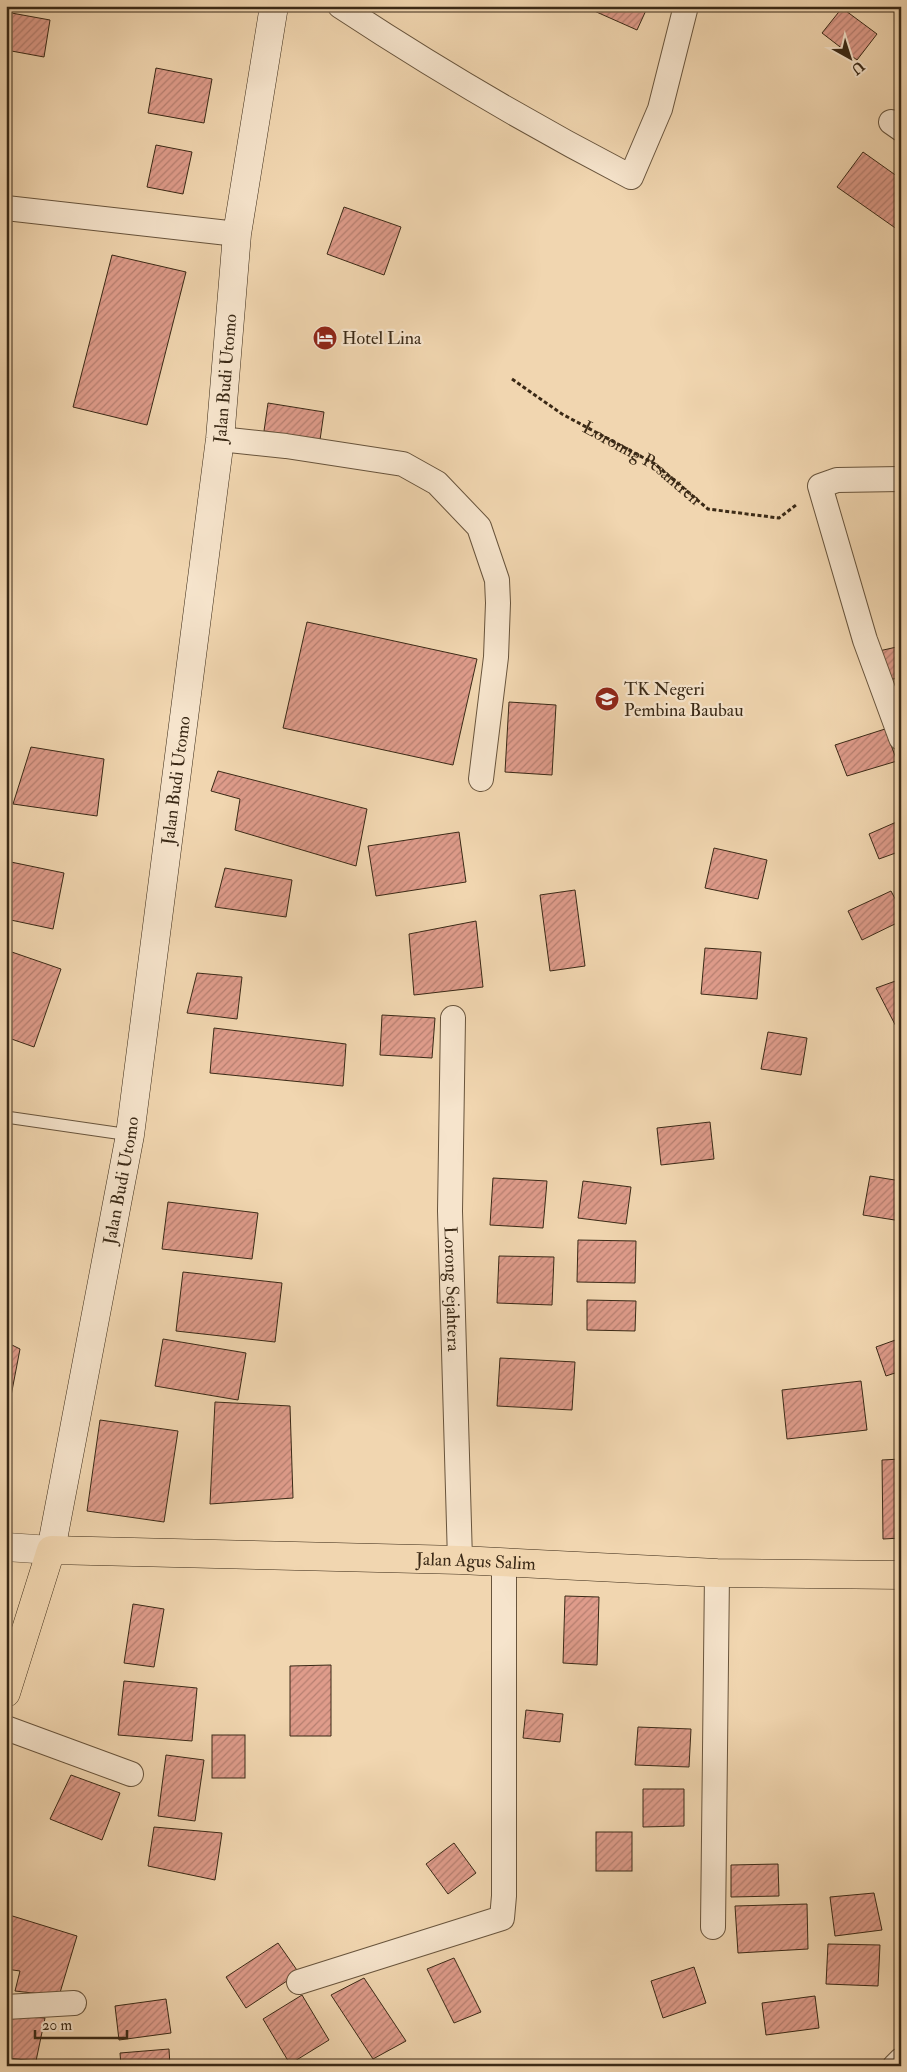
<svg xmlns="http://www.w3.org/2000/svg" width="907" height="2072" viewBox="0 0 907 2072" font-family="'IM FELL Double Pica',serif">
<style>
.building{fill:url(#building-hatch);stroke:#3a2916}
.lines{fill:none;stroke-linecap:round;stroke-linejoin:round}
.service-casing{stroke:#68543c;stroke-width:13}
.minor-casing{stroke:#68543c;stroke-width:26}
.tertiary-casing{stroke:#68543c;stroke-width:29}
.secondary-casing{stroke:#3a2916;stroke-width:29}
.primary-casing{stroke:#3a2916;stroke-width:29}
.path{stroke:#3a2916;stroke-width:3;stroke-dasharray:4 2.5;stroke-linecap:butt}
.service{stroke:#f6e4cc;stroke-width:11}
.minor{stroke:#f6e4cc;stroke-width:24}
.tertiary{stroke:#f6e4cc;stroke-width:28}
.secondary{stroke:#f6e4cc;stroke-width:28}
.primary{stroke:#f1d6b0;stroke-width:28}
.labels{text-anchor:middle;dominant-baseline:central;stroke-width:4.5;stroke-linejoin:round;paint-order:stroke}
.poi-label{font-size:18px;fill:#3a2916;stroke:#f6e4cc;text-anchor:start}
.street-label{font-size:18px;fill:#3a2916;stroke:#f6e4cc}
</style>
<defs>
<pattern id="building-hatch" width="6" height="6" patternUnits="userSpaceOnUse" patternTransform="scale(1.25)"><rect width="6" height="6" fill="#df9c8b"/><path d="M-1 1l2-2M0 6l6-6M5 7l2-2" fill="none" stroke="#b67f71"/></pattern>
</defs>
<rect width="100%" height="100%" fill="#f1d6b0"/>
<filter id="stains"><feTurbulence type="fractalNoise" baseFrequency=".004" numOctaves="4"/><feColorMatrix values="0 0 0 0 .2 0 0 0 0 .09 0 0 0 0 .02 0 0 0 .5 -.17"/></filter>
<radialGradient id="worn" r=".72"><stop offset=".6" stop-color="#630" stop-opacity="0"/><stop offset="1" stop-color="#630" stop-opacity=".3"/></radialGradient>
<g class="building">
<polygon points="583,6 648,6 637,30"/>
<polygon points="842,8 877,34 857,60 822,33"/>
<polygon points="6,12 50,20 44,57 6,50"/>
<polygon points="156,68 212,79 204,123 148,113"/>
<polygon points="156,145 192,152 183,194 147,187"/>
<polygon points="863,152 901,179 901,232 837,187"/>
<polygon points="344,207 401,227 384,275 327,254"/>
<polygon points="112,255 186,272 147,425 73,407"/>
<polygon points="268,403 324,412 320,440 264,431"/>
<polygon points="307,622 477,659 453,765 283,728"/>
<polygon points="901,646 901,677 886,681 879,651"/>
<polygon points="509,702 556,705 552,775 505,772"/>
<polygon points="885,729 897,761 847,776 835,745"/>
<polygon points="6,742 11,743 6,800"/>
<polygon points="31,747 104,759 97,816 13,804"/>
<polygon points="218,771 367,809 356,866 235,830 240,799 211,791"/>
<polygon points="901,820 901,851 879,859 869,834"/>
<polygon points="459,832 466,882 376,896 368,846"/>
<polygon points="714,848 767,860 758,899 705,888"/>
<polygon points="6,861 64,873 53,929 6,919"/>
<polygon points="225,868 292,880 286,917 215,907"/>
<polygon points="575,890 585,966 550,971 540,895"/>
<polygon points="891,891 901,910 901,921 862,940 848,911"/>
<polygon points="476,921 483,987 414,995 409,934"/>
<polygon points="705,948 761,952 757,999 701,994"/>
<polygon points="6,950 61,969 34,1047 6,1037"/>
<polygon points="197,973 242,977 237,1019 187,1013"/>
<polygon points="901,979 901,1036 876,988"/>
<polygon points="382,1015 435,1018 432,1058 380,1055"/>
<polygon points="214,1028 346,1044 343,1086 210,1073"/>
<polygon points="768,1032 807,1038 801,1075 761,1069"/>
<polygon points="710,1122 714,1159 661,1165 657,1128"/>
<polygon points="870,1176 901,1181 901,1221 863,1215"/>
<polygon points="493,1178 547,1181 543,1228 490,1225"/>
<polygon points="583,1181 631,1187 626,1224 578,1218"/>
<polygon points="168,1202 258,1213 252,1259 162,1249"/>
<polygon points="578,1240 636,1241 635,1283 577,1282"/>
<polygon points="499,1256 554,1257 552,1305 497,1303"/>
<polygon points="183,1272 282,1283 275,1342 176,1331"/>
<polygon points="587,1300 636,1301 635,1331 587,1330"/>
<polygon points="901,1338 901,1371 886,1376 876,1347"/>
<polygon points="163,1339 246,1353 238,1400 155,1386"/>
<polygon points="6,1342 20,1349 11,1396 6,1395"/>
<polygon points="500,1358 575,1362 572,1410 497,1406"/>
<polygon points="861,1381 867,1430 787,1439 782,1390"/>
<polygon points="215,1402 290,1406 293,1498 210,1504"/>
<polygon points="100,1420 178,1431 164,1522 87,1511"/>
<polygon points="901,1459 901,1538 883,1539 882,1460"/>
<polygon points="565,1596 599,1597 597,1665 563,1663"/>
<polygon points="133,1604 164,1609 154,1667 124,1663"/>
<polygon points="331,1665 331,1736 290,1736 290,1666"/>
<polygon points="124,1681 197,1688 192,1741 118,1735"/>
<polygon points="526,1710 563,1714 560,1742 523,1738"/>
<polygon points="638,1727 691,1729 689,1767 635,1765"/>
<rect x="212" y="1735" width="33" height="43"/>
<polygon points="166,1755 204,1760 195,1821 158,1816"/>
<polygon points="71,1775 120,1793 102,1840 50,1819"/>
<polygon points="643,1789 684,1789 684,1826 643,1827"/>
<polygon points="154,1827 222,1833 215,1880 148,1866"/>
<rect x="596" y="1832" width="36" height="39"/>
<polygon points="454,1843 476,1873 448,1894 426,1864"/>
<polygon points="778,1864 779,1896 731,1897 731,1865"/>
<polygon points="874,1893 882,1930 835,1936 830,1897"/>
<polygon points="807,1904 808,1949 738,1953 735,1906"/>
<polygon points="6,1914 77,1936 59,1996 15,1991 20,1971 6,1969"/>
<polygon points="278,1943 299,1973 246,2008 226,1977"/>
<polygon points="828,1944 880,1945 878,1986 826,1984"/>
<polygon points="454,1958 481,2012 454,2023 427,1969"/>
<polygon points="694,1967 706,2003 663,2018 651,1981"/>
<polygon points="364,1978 406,2041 373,2059 331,1995"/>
<polygon points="302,1995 329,2040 290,2064 263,2019"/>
<polygon points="815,1996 819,2028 766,2035 762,2003"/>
<polygon points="166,1999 171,2033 119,2040 115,2006"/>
<polygon points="6,2016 45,2018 36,2061 6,2058"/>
<polygon points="169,2049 170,2066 121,2066 120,2053"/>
</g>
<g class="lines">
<defs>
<polyline id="service" points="6,1117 130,1135"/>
<g id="minor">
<path d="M340 6C434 68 531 125 631 177L660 109 686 6"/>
<polyline points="891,122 901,129"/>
<polyline points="6,208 237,234"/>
<polyline points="220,439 286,446 403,464 437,483 479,527 497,580 498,603 496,657 481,779"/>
<polyline points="901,479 837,480 820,486 865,640 901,738"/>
<path id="s2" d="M453 1018 450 1211 460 1560"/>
<polyline points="6,1728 131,1774"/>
<polyline points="713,1927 717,1573"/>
<polyline points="299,1982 502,1918 504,1896 504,1562"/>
<polyline points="6,2007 74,2003"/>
<polyline points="895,2066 901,2060"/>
</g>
<polyline id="tertiary" points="6,1547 51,1550"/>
<g id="secondary">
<path id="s3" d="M51 1550 130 1135 220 439 237 234 274 6"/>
</g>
<g id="primary">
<path id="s4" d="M6 1693 51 1550 460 1560 717 1573 901 1575"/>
</g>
</defs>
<use href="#service" class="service-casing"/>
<use href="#minor" class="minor-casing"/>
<use href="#tertiary" class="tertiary-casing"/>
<use href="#secondary" class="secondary-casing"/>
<use href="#primary" class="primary-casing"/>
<path class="path" id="s1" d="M512 379 562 414 655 464 708 509 779 518 796 505"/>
<use href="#service" class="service"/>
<use href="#minor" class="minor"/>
<use href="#tertiary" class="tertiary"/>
<use href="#secondary" class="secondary"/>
<use href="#primary" class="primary"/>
</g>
<defs>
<symbol id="hotel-disc" viewBox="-11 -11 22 22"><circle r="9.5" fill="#8f2418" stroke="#f6e4cc"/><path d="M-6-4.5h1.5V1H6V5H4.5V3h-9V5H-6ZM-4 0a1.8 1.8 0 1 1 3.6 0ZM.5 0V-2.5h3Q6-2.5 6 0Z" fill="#fff"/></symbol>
<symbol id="school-disc" viewBox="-11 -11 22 22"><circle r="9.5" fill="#8f2418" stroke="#f6e4cc"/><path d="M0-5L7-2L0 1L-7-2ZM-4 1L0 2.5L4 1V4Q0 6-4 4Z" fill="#fff"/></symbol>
</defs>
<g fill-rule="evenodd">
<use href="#hotel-disc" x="311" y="324" width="28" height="28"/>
<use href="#school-disc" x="593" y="685" width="28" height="28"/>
</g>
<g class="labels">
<g class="poi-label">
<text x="342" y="338">Hotel Lina</text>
<text x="624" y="689">TK Negeri<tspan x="624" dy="21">Pembina Baubau</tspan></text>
</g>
<g class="street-label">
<text stroke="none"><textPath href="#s3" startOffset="1185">Jalan Budi Utomo</textPath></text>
<text stroke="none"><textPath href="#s1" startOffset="155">Loronng Pesantren</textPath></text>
<text stroke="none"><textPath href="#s3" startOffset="780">Jalan Budi Utomo</textPath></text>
<text stroke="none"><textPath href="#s3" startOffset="376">Jalan Budi Utomo</textPath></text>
<text stroke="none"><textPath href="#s2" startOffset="271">Lorong Sejahtera</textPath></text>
<text stroke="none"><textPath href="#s4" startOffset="575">Jalan Agus Salim</textPath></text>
</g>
</g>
<rect width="907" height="2072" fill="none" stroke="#f1d6b0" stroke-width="25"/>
<rect x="8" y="8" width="892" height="2057" fill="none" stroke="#3a2916" stroke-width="2.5"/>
<rect x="12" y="12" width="882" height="2047" fill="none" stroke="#3a2916"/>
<g transform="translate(850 58) rotate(141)" stroke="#f6e4cc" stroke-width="4" paint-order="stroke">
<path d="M0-4L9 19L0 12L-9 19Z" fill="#3a2916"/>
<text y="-8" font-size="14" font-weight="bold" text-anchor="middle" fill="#3a2916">U</text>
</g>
<path d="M35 2030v8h92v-8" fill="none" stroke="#3a2916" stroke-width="2.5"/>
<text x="42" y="2030" font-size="15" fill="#3a2916" stroke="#f6e4cc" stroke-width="4" paint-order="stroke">20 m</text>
<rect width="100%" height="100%" filter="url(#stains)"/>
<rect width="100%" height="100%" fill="url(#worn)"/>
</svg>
